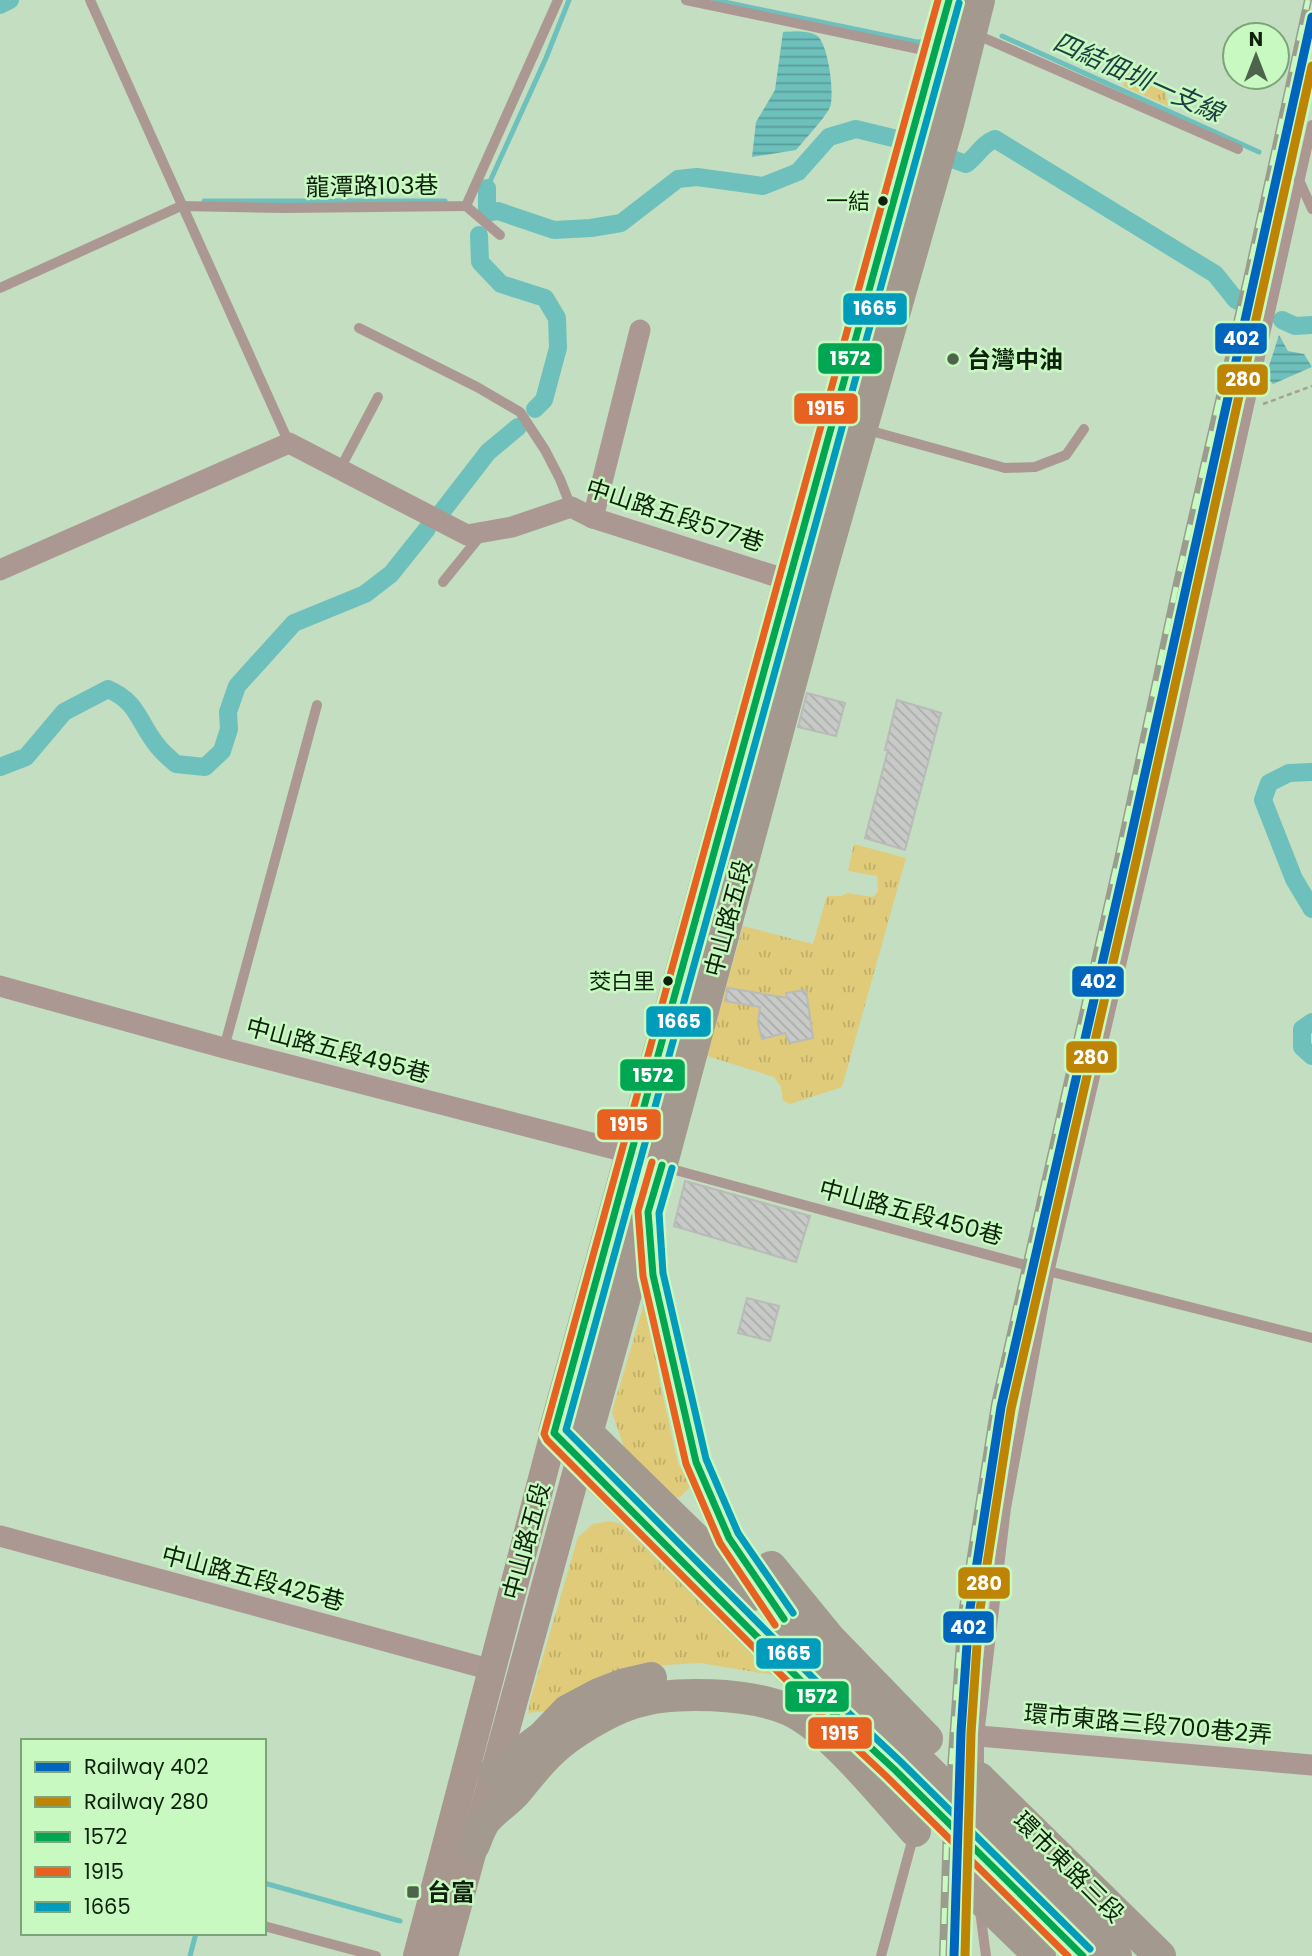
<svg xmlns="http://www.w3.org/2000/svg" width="1312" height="1956" viewBox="0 0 1312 1956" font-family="Poppins,'Noto Sans TC',sans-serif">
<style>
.grass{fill:url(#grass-tufts)}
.water{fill:url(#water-rules)}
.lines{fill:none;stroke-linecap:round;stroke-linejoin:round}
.stream{stroke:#6ec0bd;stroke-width:5}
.canal{stroke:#6ec0bd;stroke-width:18}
.building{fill:url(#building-back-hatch);stroke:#b8bbb8;stroke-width:2}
.path{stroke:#a3a295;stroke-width:2.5;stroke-dasharray:5 3.5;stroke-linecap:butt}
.lane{stroke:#ac9893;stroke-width:10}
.street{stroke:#ac9893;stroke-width:21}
.secondary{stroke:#a7978f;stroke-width:28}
.primary{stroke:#a4998f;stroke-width:32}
.rail-casing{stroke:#9a9d8e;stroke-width:8}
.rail{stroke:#c7f9c1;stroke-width:5;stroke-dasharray:16;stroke-linecap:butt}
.primary-bridge{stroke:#a4998f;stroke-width:32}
.bus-1-casing{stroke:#c7f9c1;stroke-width:12}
.bus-2-casing{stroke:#c7f9c1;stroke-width:12}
.bus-3-casing{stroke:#c7f9c1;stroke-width:12}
.bus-1{stroke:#00a651;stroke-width:7}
.bus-2{stroke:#e76221;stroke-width:7}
.bus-3{stroke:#019bbb;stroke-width:7}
.rail-1-casing{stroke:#c7f9c1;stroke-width:14}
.rail-2-casing{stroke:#c7f9c1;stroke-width:14}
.rail-1{stroke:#0065bd;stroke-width:9}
.rail-2{stroke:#bd8503;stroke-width:9}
.bus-dot{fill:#0e210c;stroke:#c7f9c1;stroke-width:2.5}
.poi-dot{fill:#4e634b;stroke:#c7f9c1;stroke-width:2.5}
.labels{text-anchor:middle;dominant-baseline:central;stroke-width:5;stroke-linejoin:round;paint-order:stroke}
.bus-label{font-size:22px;fill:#0e210c;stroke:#c7f9c1;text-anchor:end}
.street-label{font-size:24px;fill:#0e210c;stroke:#c7f9c1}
.poi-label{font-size:24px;font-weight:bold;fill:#0e210c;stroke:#c7f9c1;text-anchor:start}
.water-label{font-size:26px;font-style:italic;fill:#1e3f41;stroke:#c7f9c1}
.line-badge{stroke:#c7f9c1;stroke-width:2.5}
.badge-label{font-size:19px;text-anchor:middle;font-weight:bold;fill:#fff}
</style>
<defs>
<pattern id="grass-tufts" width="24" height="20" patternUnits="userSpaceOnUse" patternTransform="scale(1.75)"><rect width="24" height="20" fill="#e0cb7a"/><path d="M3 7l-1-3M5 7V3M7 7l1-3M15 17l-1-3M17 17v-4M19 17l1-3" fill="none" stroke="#bfae68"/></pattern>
<pattern id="water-rules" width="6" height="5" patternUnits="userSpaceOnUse" patternTransform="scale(1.75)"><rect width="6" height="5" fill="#6ec0bd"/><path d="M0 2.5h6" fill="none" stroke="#599c98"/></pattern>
<pattern id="building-back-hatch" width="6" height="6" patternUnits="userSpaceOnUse" patternTransform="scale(1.75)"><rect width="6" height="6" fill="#c7cac6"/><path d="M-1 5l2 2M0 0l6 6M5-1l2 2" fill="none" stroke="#aaada9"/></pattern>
</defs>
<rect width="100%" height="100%" fill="#c4dec1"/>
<g class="grass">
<polygon points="1127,73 1164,86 1168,106 1123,86"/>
<polygon points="854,844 906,858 842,1087 790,1104 783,1101 781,1087 774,1077 707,1056 743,926 813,944 827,896 841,896 847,893 873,897 878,891 877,876 848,871"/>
<polygon points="646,1297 660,1383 678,1463 691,1486 680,1497 669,1497 625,1450 612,1412"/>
<polygon points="610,1521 621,1524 774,1675 700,1663 647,1666 547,1711 528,1713 530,1701 578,1537 593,1524"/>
</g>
<g class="water">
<path d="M783 32C793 32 807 30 816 35 828 41 835 94 830 107 826 117 804 140 796 150L752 157 756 122 775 90Z"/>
<polygon points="1279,335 1288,351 1304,354 1312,367 1273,384 1268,379 1268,369"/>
</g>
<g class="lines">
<g class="stream">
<polyline points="715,0 917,42 928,41"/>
<polyline points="1002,36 1259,152"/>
<polyline points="487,188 546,58 569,0"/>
<polyline points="204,201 445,201"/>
<polyline points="486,212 487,212"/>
<polyline points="264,1883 400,1921"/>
<polyline points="190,1956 196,1933"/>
</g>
<g class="canal">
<polyline points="0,5 10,0"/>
<polyline points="487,188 487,212"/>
<path d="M487 213 498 211 554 230 591 228 621 223 678 179 697 177 763 186 798 172 829 137 856 129 897 139 966 164C977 156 982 144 995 139L1215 274 1236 300 1256 309"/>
<polyline points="479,235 480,262 501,284 545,298 557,318 558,348 544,400 535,409"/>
<polyline points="1282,320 1295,326 1312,325"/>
<polyline points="437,518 488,452 518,427"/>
<path d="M0 767 26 757 64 712 108 689C138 702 138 721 156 744 161 751 169 758 176 764L205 767 222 751 229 729 228 712 237 686 294 623 365 594 391 574 427 529"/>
<polyline points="1312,772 1289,773 1269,783 1263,800 1294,879 1312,909"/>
<polyline points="1312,1022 1302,1029 1302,1047 1312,1056"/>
</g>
</g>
<g class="building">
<polygon points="807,693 845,703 836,736 798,727"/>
<polygon points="897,700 941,713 905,850 865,838 888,750 885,750"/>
<polygon points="728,988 787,998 786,993 806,990 813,1038 790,1043 785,1033 762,1039 758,1023 760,1007 725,1001"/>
<polygon points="685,1181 810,1216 796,1262 674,1226"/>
<polygon points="747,1298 779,1306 770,1341 738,1333"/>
</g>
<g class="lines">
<polyline class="path" points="1263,404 1312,386"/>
<g class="lane">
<polyline points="90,0 289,443"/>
<polyline points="686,0 933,52"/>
<polyline points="975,34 1238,149"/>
<polyline points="1299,180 1312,209"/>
<polyline points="466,206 500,235"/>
<polyline points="0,288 181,206 285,208 466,206 558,0"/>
<polyline points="359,328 477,387 520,412 545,450 560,479 571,507"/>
<polyline points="864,429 1005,468 1035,467 1066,455 1084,429"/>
<polyline points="340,469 378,397"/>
<polyline points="443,582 481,535"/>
<polyline points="224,1048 317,705"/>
<polyline points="664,1167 1040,1269 1312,1338"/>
<polyline points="979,1775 979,1736 1006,1508 1051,1264 1177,727 1312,125"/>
<polyline points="978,1861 978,1896 986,1956"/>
<polyline points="264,1926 376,1956"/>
<polyline points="881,1956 914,1834"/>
</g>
<g class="street">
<polyline points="593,518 640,330"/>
<polyline points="0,570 289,443 467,535 512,527 571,507 593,518 800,584"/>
<polyline points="0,986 224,1048 630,1153 643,1159"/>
<polyline points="0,1536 492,1670"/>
<polyline points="979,1736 1312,1765"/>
</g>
<g class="secondary">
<polyline points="417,1956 554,1433"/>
<polyline points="444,1956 580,1459"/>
</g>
<g class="primary">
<polyline points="650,1234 653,1275 696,1462 729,1538 789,1626"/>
<polyline points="575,1421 753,1595"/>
<polyline points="580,1459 661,1167 816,589 948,124 979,0"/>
<polyline points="771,1567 830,1639 927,1739"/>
<polyline points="829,1709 554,1433 949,0"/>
<polyline points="494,1773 542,1737 567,1711 599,1694 625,1684 651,1678"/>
<polyline points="979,1778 1160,1956"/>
<path d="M474 1845C477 1838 480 1828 485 1821 494 1810 507 1802 516 1792 527 1779 538 1764 551 1752 569 1734 608 1711 633 1703 673 1690 751 1693 789 1710 831 1729 883 1796 915 1831"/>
<polyline points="978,1896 1040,1956"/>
</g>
<defs>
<polyline id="rail" points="943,1956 947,1825 962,1614 995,1404 1119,855 1177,583 1248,275 1308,0"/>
</defs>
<use href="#rail" class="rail-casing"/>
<use href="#rail" class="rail"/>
<g class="primary-bridge">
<polyline points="789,1626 834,1677 1116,1956"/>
<polyline points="829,1709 894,1769 1083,1956"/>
</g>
<defs>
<g id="bus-1">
<polyline points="949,0 554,1433 829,1709 894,1769 1083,1956"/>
<polyline points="662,1165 648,1212 653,1275 696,1462 729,1538 784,1619"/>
</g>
<g id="bus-2">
<polyline points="938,0 544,1434 547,1440 822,1716 887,1777 1068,1956"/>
<polyline points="652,1162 638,1211 643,1276 686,1464 720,1543 775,1625"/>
</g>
<g id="bus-3">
<polyline points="959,3 566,1430 836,1701 901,1762 1090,1949"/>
<polyline points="672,1168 659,1213 663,1273 706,1459 738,1533 793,1613"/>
</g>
</defs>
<use href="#bus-1" class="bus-1-casing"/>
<use href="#bus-2" class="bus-2-casing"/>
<use href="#bus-3" class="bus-3-casing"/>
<use href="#bus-1" class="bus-1"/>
<use href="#bus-2" class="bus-2"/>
<use href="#bus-3" class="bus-3"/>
<defs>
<polyline id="rail-1" points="954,1956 961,1732 969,1615 1001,1407 1127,855 1312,17"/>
<polyline id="rail-2" points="965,1956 971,1733 979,1616 1011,1409 1137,857 1312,66"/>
</defs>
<use href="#rail-1" class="rail-1-casing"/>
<use href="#rail-2" class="rail-2-casing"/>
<use href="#rail-1" class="rail-1"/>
<use href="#rail-2" class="rail-2"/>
</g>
<g class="bus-dot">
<circle cx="883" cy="201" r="6"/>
<circle cx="668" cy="981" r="6"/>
</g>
<g class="poi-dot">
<circle cx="953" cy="359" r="7"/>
<rect x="406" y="1885" width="14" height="14" rx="3.5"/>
</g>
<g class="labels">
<g class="bus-label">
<text x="870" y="201">一結</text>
<text x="655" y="981">茭白里</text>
</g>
<g class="street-label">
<text transform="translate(372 186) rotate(-1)">龍潭路103巷</text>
<text transform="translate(675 515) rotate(18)">中山路五段577巷</text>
<text transform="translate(728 918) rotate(-75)">中山路五段</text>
<text transform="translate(338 1050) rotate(15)">中山路五段495巷</text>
<text transform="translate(911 1212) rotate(15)">中山路五段450巷</text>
<text transform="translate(526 1541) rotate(-75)">中山路五段</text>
<text transform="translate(253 1578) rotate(15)">中山路五段425巷</text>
<text transform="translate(1148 1724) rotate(5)">環市東路三段700巷2弄</text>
<text transform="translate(1069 1867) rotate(45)">環市東路三段</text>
</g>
<g class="poi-label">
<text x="967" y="359">台灣中油</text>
<text x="427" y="1892">台富</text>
</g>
<g class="water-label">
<text transform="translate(1138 77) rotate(24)">四結佃圳一支線</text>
</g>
</g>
<g class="line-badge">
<rect x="842" y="292" width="66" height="34" rx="7" fill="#019bbb"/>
<rect x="1214" y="322" width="54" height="33" rx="7" fill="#0065bd"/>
<rect x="817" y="342" width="66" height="33" rx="7" fill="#00a651"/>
<rect x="1216" y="363" width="53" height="33" rx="7" fill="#bd8503"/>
<rect x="793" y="392" width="66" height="33" rx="7" fill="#e76221"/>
<rect x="1071" y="965" width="54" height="33" rx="7" fill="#0065bd"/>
<rect x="645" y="1005" width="67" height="33" rx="7" fill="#019bbb"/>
<rect x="1065" y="1040" width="53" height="34" rx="7" fill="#bd8503"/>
<rect x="619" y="1058" width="67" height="34" rx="7" fill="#00a651"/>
<rect x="596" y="1108" width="66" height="33" rx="7" fill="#e76221"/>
<rect x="957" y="1566" width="54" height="34" rx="7" fill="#bd8503"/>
<rect x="942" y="1610" width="53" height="34" rx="7" fill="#0065bd"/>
<rect x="755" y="1637" width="67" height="33" rx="7" fill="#019bbb"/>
<rect x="784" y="1680" width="66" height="33" rx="7" fill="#00a651"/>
<rect x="807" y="1716" width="66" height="34" rx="7" fill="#e76221"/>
</g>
<g class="badge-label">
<text x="875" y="315">1665</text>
<text x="1241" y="345">402</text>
<text x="850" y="365">1572</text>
<text x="1243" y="386">280</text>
<text x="826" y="415">1915</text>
<text x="1098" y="988">402</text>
<text x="679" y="1028">1665</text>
<text x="1091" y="1064">280</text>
<text x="653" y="1082">1572</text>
<text x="629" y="1131">1915</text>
<text x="984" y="1590">280</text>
<text x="968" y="1634">402</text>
<text x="789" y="1660">1665</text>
<text x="817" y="1703">1572</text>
<text x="840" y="1740">1915</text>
</g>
<rect x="21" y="1739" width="245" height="196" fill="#c7f9c1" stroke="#7da379" stroke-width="2"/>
<rect x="35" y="1762" width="35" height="10" fill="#0065bd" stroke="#7da379" stroke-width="2"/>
<text x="84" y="1774" font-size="21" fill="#0e210c">Railway 402</text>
<rect x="35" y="1797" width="35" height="10" fill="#bd8503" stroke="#7da379" stroke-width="2"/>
<text x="84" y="1809" font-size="21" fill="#0e210c">Railway 280</text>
<rect x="35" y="1832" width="35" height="10" fill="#00a651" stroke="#7da379" stroke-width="2"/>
<text x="84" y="1844" font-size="21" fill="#0e210c">1572</text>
<rect x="35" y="1867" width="35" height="10" fill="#e76221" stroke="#7da379" stroke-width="2"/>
<text x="84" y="1879" font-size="21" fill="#0e210c">1915</text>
<rect x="35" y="1902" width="35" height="10" fill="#019bbb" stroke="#7da379" stroke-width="2"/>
<text x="84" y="1914" font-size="21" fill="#0e210c">1665</text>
<g transform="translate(1256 56)"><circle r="33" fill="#c7f9c1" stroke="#7da379" stroke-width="2"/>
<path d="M0-5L12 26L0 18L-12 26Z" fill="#4e634b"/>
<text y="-10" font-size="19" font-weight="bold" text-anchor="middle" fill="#0e210c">N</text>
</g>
</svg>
